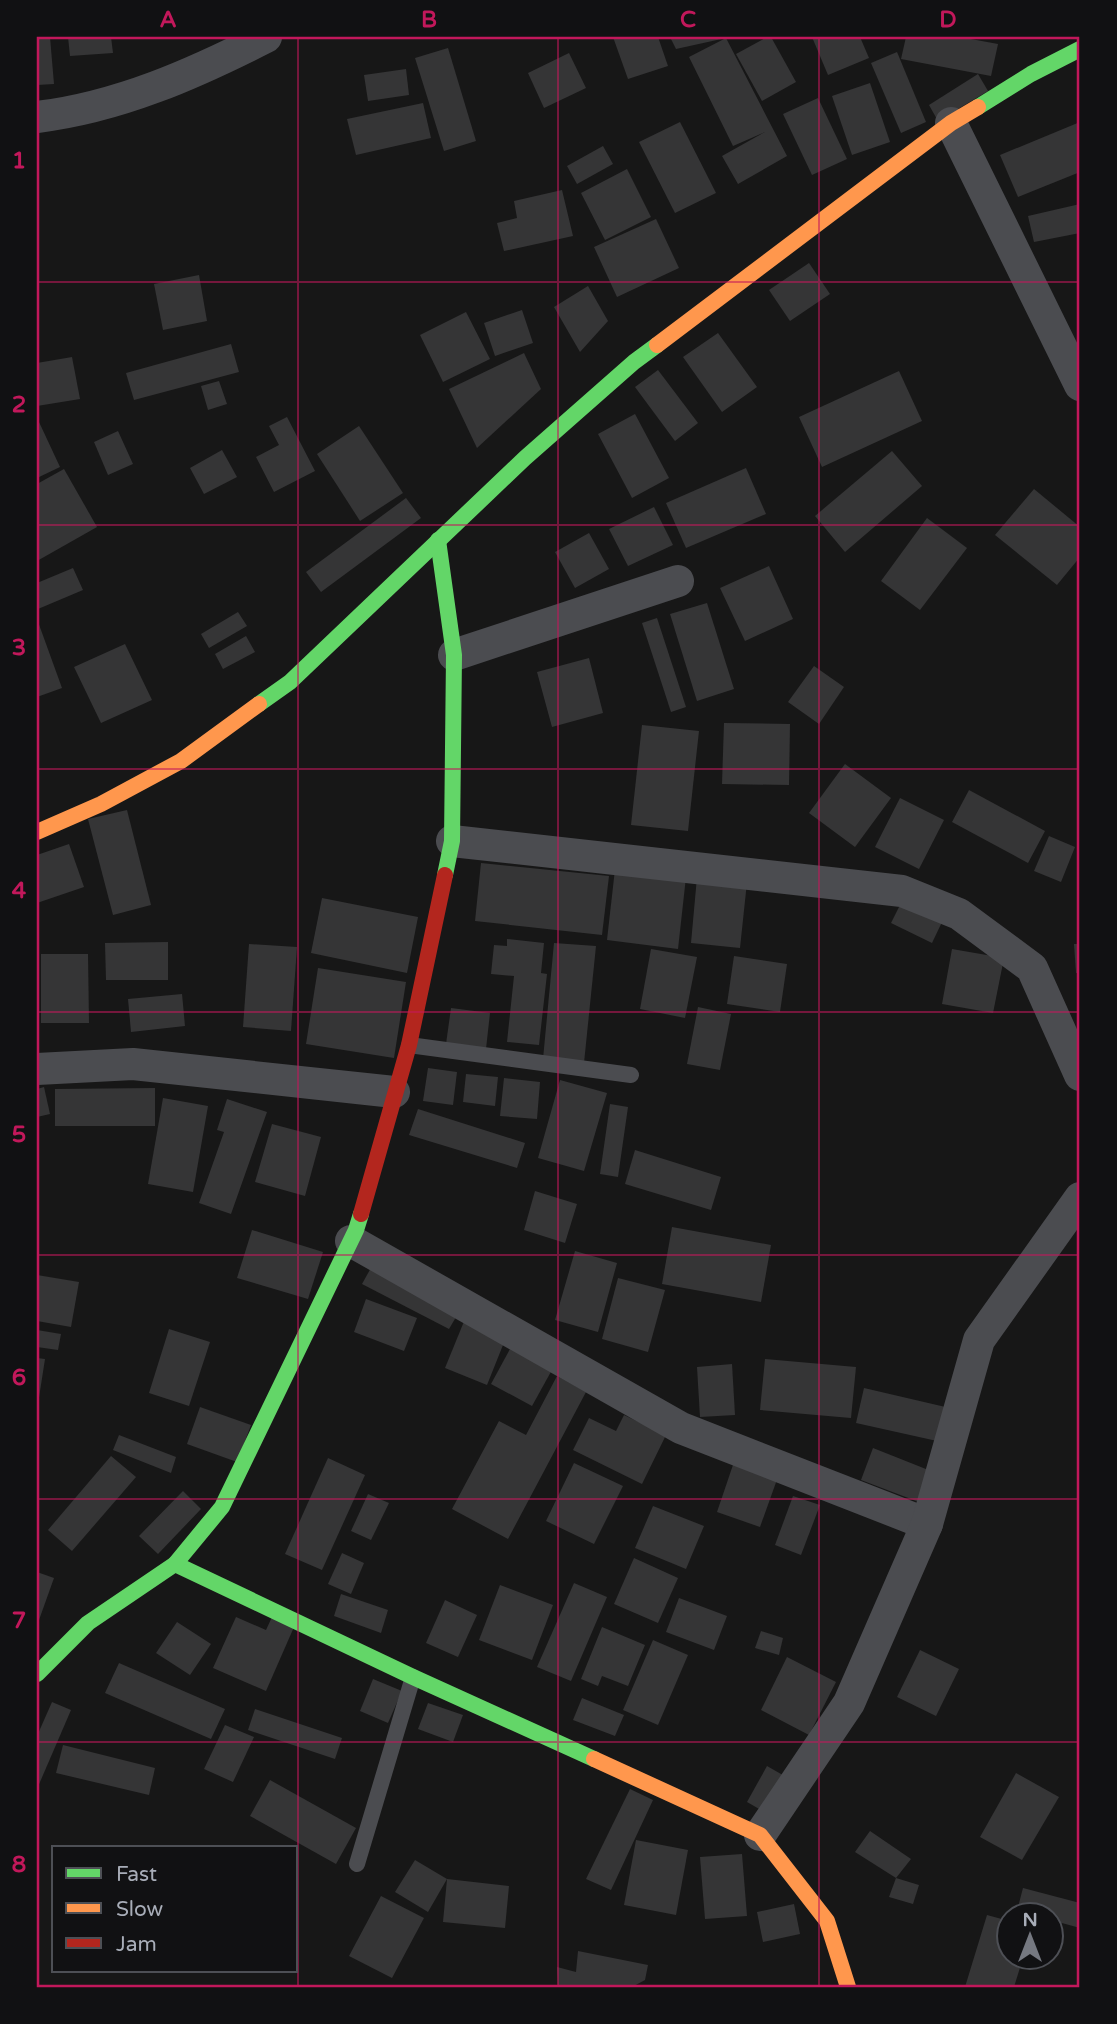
<svg xmlns="http://www.w3.org/2000/svg" width="1117" height="2024" viewBox="0 0 1117 2024" font-family="'Varela Round',sans-serif">
<style>
.building{fill:#353536}
.lines{fill:none;stroke-linecap:round;stroke-linejoin:round}
.lane{stroke:#4b4c50;stroke-width:16}
.street{stroke:#4b4c50;stroke-width:32}
.fast{stroke:#63d668;stroke-width:16}
.slow{stroke:#ff974d;stroke-width:16}
.jam{stroke:#b3261e;stroke-width:16}
.grid{fill:none;stroke:#c2185b;stroke-width:2;stroke-opacity:0.55}
.neatline{fill:none;stroke:#c2185b;stroke-width:2.5}
.grid-label{font-size:23px;text-anchor:middle;font-weight:bold;fill:#c2185b}
</style>
<rect width="100%" height="100%" fill="#171717"/>
<g class="building">
<polygon points="50,37 54,84 37,85 37,38"/>
<polygon points="68,37 111,37 113,53 70,56"/>
<polygon points="613,37 658,37 668,66 628,79"/>
<polygon points="670,37 726,37 726,38 676,49"/>
<polygon points="767,37 771,37 796,82 762,101 736,54"/>
<polygon points="812,37 860,37 869,58 828,75"/>
<polygon points="906,37 960,37 998,44 991,76 901,59"/>
<polygon points="726,38 787,156 738,184 722,156 765,132 733,146 689,57"/>
<polygon points="448,48 476,141 444,151 415,58"/>
<polygon points="897,52 926,122 901,133 871,63"/>
<polygon points="569,53 586,88 544,108 528,73"/>
<polygon points="406,69 409,95 368,101 364,75"/>
<polygon points="978,74 988,91 938,121 929,105"/>
<polygon points="870,83 890,142 852,155 832,96"/>
<polygon points="818,98 847,159 812,175 783,114"/>
<polygon points="423,103 431,138 356,155 347,119"/>
<polygon points="680,122 716,193 675,213 639,142"/>
<polygon points="1080,122 1080,172 1018,197 1000,155"/>
<polygon points="603,146 613,164 577,184 567,166"/>
<polygon points="627,169 651,217 605,240 581,193"/>
<polygon points="562,190 573,236 504,251 497,223 517,218 514,201"/>
<polygon points="1080,204 1080,233 1034,242 1028,216"/>
<polygon points="656,219 679,268 617,297 594,247"/>
<polygon points="809,263 830,294 790,321 769,290"/>
<polygon points="199,275 207,321 163,330 154,284"/>
<polygon points="588,286 608,321 580,352 554,307"/>
<polygon points="522,310 533,343 495,356 484,323"/>
<polygon points="466,312 490,359 443,382 420,335"/>
<polygon points="718,333 757,387 722,412 683,357"/>
<polygon points="231,344 239,372 134,400 126,373"/>
<polygon points="524,353 541,389 477,448 449,389"/>
<polygon points="72,357 80,399 37,406 37,363"/>
<polygon points="658,370 698,423 675,441 635,387"/>
<polygon points="899,371 922,421 822,467 799,417"/>
<polygon points="219,381 227,404 208,410 201,386"/>
<polygon points="635,414 669,478 632,498 598,434"/>
<polygon points="287,417 315,471 274,492 256,457 279,445 269,426"/>
<polygon points="39,422 60,467 37,478 37,423"/>
<polygon points="359,426 403,493 360,521 317,454"/>
<polygon points="118,431 133,464 108,475 94,442"/>
<polygon points="222,450 237,477 204,494 190,468"/>
<polygon points="892,451 922,486 845,552 815,516"/>
<polygon points="746,468 766,514 686,548 666,503"/>
<polygon points="64,469 97,527 37,561 37,484"/>
<polygon points="1034,489 1080,527 1080,557 1057,585 995,535"/>
<polygon points="406,498 421,518 321,592 306,572"/>
<polygon points="654,507 673,545 628,566 609,529"/>
<polygon points="927,518 967,548 920,610 881,581"/>
<polygon points="589,533 609,569 575,588 555,552"/>
<polygon points="769,566 793,619 745,641 720,588"/>
<polygon points="73,568 83,590 38,609 37,583"/>
<polygon points="707,603 734,689 697,701 670,614"/>
<polygon points="238,612 247,626 209,648 201,634"/>
<polygon points="657,618 686,707 671,712 642,623"/>
<polygon points="37,619 62,688 37,697"/>
<polygon points="246,636 255,652 223,669 215,654"/>
<polygon points="125,644 152,700 101,723 74,667"/>
<polygon points="589,658 603,713 552,727 537,672"/>
<polygon points="814,666 844,687 819,724 788,702"/>
<polygon points="724,723 790,724 789,785 722,784"/>
<polygon points="642,725 699,731 688,831 631,825"/>
<polygon points="845,764 891,798 855,847 809,813"/>
<polygon points="969,790 1045,831 1028,863 952,822"/>
<polygon points="900,798 944,820 919,869 875,847"/>
<polygon points="127,810 151,905 113,915 88,819"/>
<polygon points="1049,836 1075,847 1061,882 1034,871"/>
<polygon points="69,844 84,887 37,903 37,855"/>
<polygon points="481,863 609,876 602,935 475,921"/>
<polygon points="615,869 686,877 678,949 607,940"/>
<polygon points="697,877 747,882 740,948 691,943"/>
<polygon points="322,898 418,917 407,973 311,953"/>
<polygon points="901,903 942,922 932,943 891,923"/>
<polygon points="507,939 544,943 541,973 547,974 539,1045 507,1042 514,976 491,974 494,945 507,946"/>
<polygon points="168,942 168,980 106,980 105,943"/>
<polygon points="554,943 596,946 584,1063 543,1059"/>
<polygon points="249,944 297,947 291,1031 243,1027"/>
<polygon points="1074,944 1080,944 1080,973 1076,973"/>
<polygon points="651,949 697,957 685,1018 640,1009"/>
<polygon points="952,949 1004,958 993,1013 942,1004"/>
<polygon points="41,954 88,954 89,1023 41,1023"/>
<polygon points="734,956 787,964 780,1012 727,1004"/>
<polygon points="318,968 406,982 394,1058 306,1044"/>
<polygon points="182,994 185,1026 131,1032 128,999"/>
<polygon points="698,1007 731,1014 720,1070 687,1064"/>
<polygon points="451,1008 490,1013 486,1049 446,1044"/>
<polygon points="428,1068 457,1072 453,1105 423,1101"/>
<polygon points="466,1074 498,1077 495,1106 463,1102"/>
<polygon points="504,1078 540,1082 537,1119 500,1116"/>
<polygon points="560,1080 607,1093 584,1171 538,1158"/>
<polygon points="44,1087 50,1114 37,1117 37,1089"/>
<polygon points="155,1088 155,1126 55,1126 55,1089"/>
<polygon points="163,1098 208,1106 193,1192 148,1184"/>
<polygon points="227,1099 267,1112 231,1214 199,1203 224,1132 217,1130"/>
<polygon points="610,1104 628,1107 618,1177 600,1174"/>
<polygon points="418,1109 525,1143 517,1168 409,1135"/>
<polygon points="272,1124 321,1137 305,1196 255,1182"/>
<polygon points="635,1150 721,1177 711,1210 625,1184"/>
<polygon points="535,1191 577,1204 565,1243 524,1230"/>
<polygon points="672,1227 771,1245 761,1302 662,1284"/>
<polygon points="252,1230 323,1252 308,1299 237,1278"/>
<polygon points="575,1251 617,1263 598,1332 555,1320"/>
<polygon points="372,1266 459,1312 449,1329 362,1284"/>
<polygon points="37,1275 79,1282 71,1327 37,1321"/>
<polygon points="618,1278 665,1290 648,1352 602,1339"/>
<polygon points="366,1299 417,1318 404,1351 354,1332"/>
<polygon points="465,1319 507,1335 487,1385 445,1368"/>
<polygon points="169,1329 210,1342 189,1406 149,1393"/>
<polygon points="37,1330 61,1334 58,1350 37,1347"/>
<polygon points="517,1336 558,1359 532,1406 491,1384"/>
<polygon points="37,1358 45,1359 38,1404 37,1404"/>
<polygon points="765,1359 856,1367 851,1418 760,1410"/>
<polygon points="732,1364 735,1415 700,1417 697,1367"/>
<polygon points="557,1376 586,1392 508,1539 452,1509 499,1421 526,1435"/>
<polygon points="864,1388 954,1409 946,1443 856,1423"/>
<polygon points="200,1407 251,1425 237,1462 187,1444"/>
<polygon points="624,1415 666,1435 642,1484 573,1450 589,1418 616,1431"/>
<polygon points="119,1435 176,1457 171,1473 113,1450"/>
<polygon points="873,1448 936,1473 924,1504 861,1480"/>
<polygon points="111,1456 136,1477 72,1551 48,1530"/>
<polygon points="328,1458 365,1475 322,1570 285,1554"/>
<polygon points="735,1459 779,1474 760,1527 717,1512"/>
<polygon points="574,1463 623,1486 594,1544 546,1521"/>
<polygon points="183,1491 201,1509 158,1554 139,1536"/>
<polygon points="368,1494 389,1503 371,1540 351,1531"/>
<polygon points="793,1496 820,1505 801,1555 775,1545"/>
<polygon points="653,1506 704,1526 686,1569 635,1548"/>
<polygon points="342,1553 364,1563 351,1594 328,1584"/>
<polygon points="634,1558 678,1578 658,1623 614,1604"/>
<polygon points="37,1572 54,1578 39,1620 37,1619"/>
<polygon points="574,1583 607,1597 571,1681 537,1667"/>
<polygon points="500,1585 553,1605 532,1660 479,1640"/>
<polygon points="341,1594 388,1610 381,1633 334,1616"/>
<polygon points="679,1598 727,1616 714,1650 666,1632"/>
<polygon points="445,1600 477,1615 458,1657 426,1643"/>
<polygon points="236,1617 266,1630 272,1617 294,1627 266,1691 213,1668"/>
<polygon points="177,1622 211,1644 190,1675 156,1653"/>
<polygon points="602,1627 645,1645 628,1686 602,1676 598,1686 581,1679"/>
<polygon points="761,1631 783,1638 779,1655 755,1648"/>
<polygon points="653,1640 688,1655 658,1725 623,1710"/>
<polygon points="920,1650 959,1669 936,1716 897,1697"/>
<polygon points="787,1657 836,1682 809,1735 761,1710"/>
<polygon points="119,1663 225,1709 211,1739 105,1693"/>
<polygon points="373,1679 402,1691 388,1723 360,1711"/>
<polygon points="582,1698 624,1715 615,1736 573,1720"/>
<polygon points="52,1702 71,1710 37,1789 37,1736"/>
<polygon points="428,1703 463,1715 453,1742 418,1729"/>
<polygon points="255,1709 342,1738 335,1759 248,1730"/>
<polygon points="225,1725 254,1737 233,1782 204,1769"/>
<polygon points="63,1745 155,1768 149,1795 56,1773"/>
<polygon points="767,1766 788,1778 768,1814 747,1802"/>
<polygon points="1016,1773 1059,1797 1022,1860 980,1837"/>
<polygon points="270,1780 356,1828 336,1864 250,1816"/>
<polygon points="630,1789 653,1800 611,1890 586,1879"/>
<polygon points="870,1831 911,1859 896,1878 855,1852"/>
<polygon points="636,1840 688,1850 676,1915 624,1905"/>
<polygon points="742,1854 747,1916 705,1919 700,1857"/>
<polygon points="415,1860 447,1879 428,1912 395,1892"/>
<polygon points="896,1878 919,1885 913,1904 889,1897"/>
<polygon points="447,1879 509,1886 505,1928 443,1922"/>
<polygon points="1023,1888 1080,1903 1080,1928 1051,1920 1051,1915 1034,1915 1017,1911"/>
<polygon points="381,1896 424,1918 392,1978 349,1956"/>
<polygon points="794,1904 800,1934 763,1942 757,1912"/>
<polygon points="987,1915 1009,1921 1009,1958 1023,1958 1014,1987 965,1987"/>
<polygon points="578,1951 648,1965 645,1980 632,1987 558,1987 557,1967 576,1972"/>
</g>
<g class="lines">
<g class="lane">
<polyline points="409,1045 631,1075"/>
<polyline points="357,1864 413,1677"/>
</g>
<g class="street">
<path d="M37 117C119 107 193 74 266 37"/>
<polyline points="951,123 1080,385"/>
<polyline points="454,655 678,581"/>
<polyline points="452,841 902,891 959,914 1032,968 1080,1075"/>
<polyline points="37,1069 133,1064 394,1092"/>
<polyline points="351,1241 681,1428 927,1524"/>
<polyline points="760,1835 849,1703 927,1524 979,1340 1080,1198"/>
</g>
<g class="fast">
<polyline points="978,107 1031,74 1080,49"/>
<polyline points="438,540 454,655 452,841 445,875"/>
<polyline points="259,704 290,682 525,458 634,362 657,345"/>
<polyline points="175,1564 413,1677 594,1759"/>
<polyline points="37,1674 88,1623 175,1564 222,1507 356,1230 361,1214"/>
</g>
<g class="slow">
<polyline points="657,345 951,123 978,107"/>
<polyline points="37,832 101,804 181,761 259,704"/>
<polyline points="594,1759 760,1835 827,1921 848,1987"/>
</g>
<polyline class="jam" points="361,1214 409,1045 445,875"/>
</g>
<path class="grid" d="M298 37V1987M558 37V1987M819 37V1987M37 282H1080M37 525H1080M37 769H1080M37 1012H1080M37 1255H1080M37 1499H1080M37 1742H1080"/>
<rect width="1117" height="2024" fill="none" stroke="#111113" stroke-width="77"/>
<rect x="52" y="1846" width="245" height="126" fill="#111113" stroke="#4d4f55" stroke-width="2"/>
<rect x="66" y="1868" width="35" height="10" fill="#63d668" stroke="#4d4f55" stroke-width="2"/>
<text x="116" y="1881" font-size="21" fill="#a8adb8">Fast</text>
<rect x="66" y="1903" width="35" height="10" fill="#ff974d" stroke="#4d4f55" stroke-width="2"/>
<text x="116" y="1916" font-size="21" fill="#a8adb8">Slow</text>
<rect x="66" y="1938" width="35" height="10" fill="#b3261e" stroke="#4d4f55" stroke-width="2"/>
<text x="116" y="1951" font-size="21" fill="#a8adb8">Jam</text>
<g transform="translate(1030 1936)"><circle r="33" fill="#111113" stroke="#4d4f55" stroke-width="2"/>
<path d="M0-5L12 26L0 18L-12 26Z" fill="#757880"/>
<text y="-10" font-size="19" font-weight="bold" text-anchor="middle" fill="#a8adb8">N</text>
</g>
<rect x="38" y="38" width="1040" height="1948" class="neatline"/>
<g class="grid-label">
<text x="168" y="27">A</text>
<text x="429" y="27">B</text>
<text x="688" y="27">C</text>
<text x="948" y="27">D</text>
<text x="19" y="168">1</text>
<text x="19" y="412">2</text>
<text x="19" y="655">3</text>
<text x="19" y="898">4</text>
<text x="19" y="1142">5</text>
<text x="19" y="1385">6</text>
<text x="19" y="1628">7</text>
<text x="19" y="1872">8</text>
</g>
</svg>
